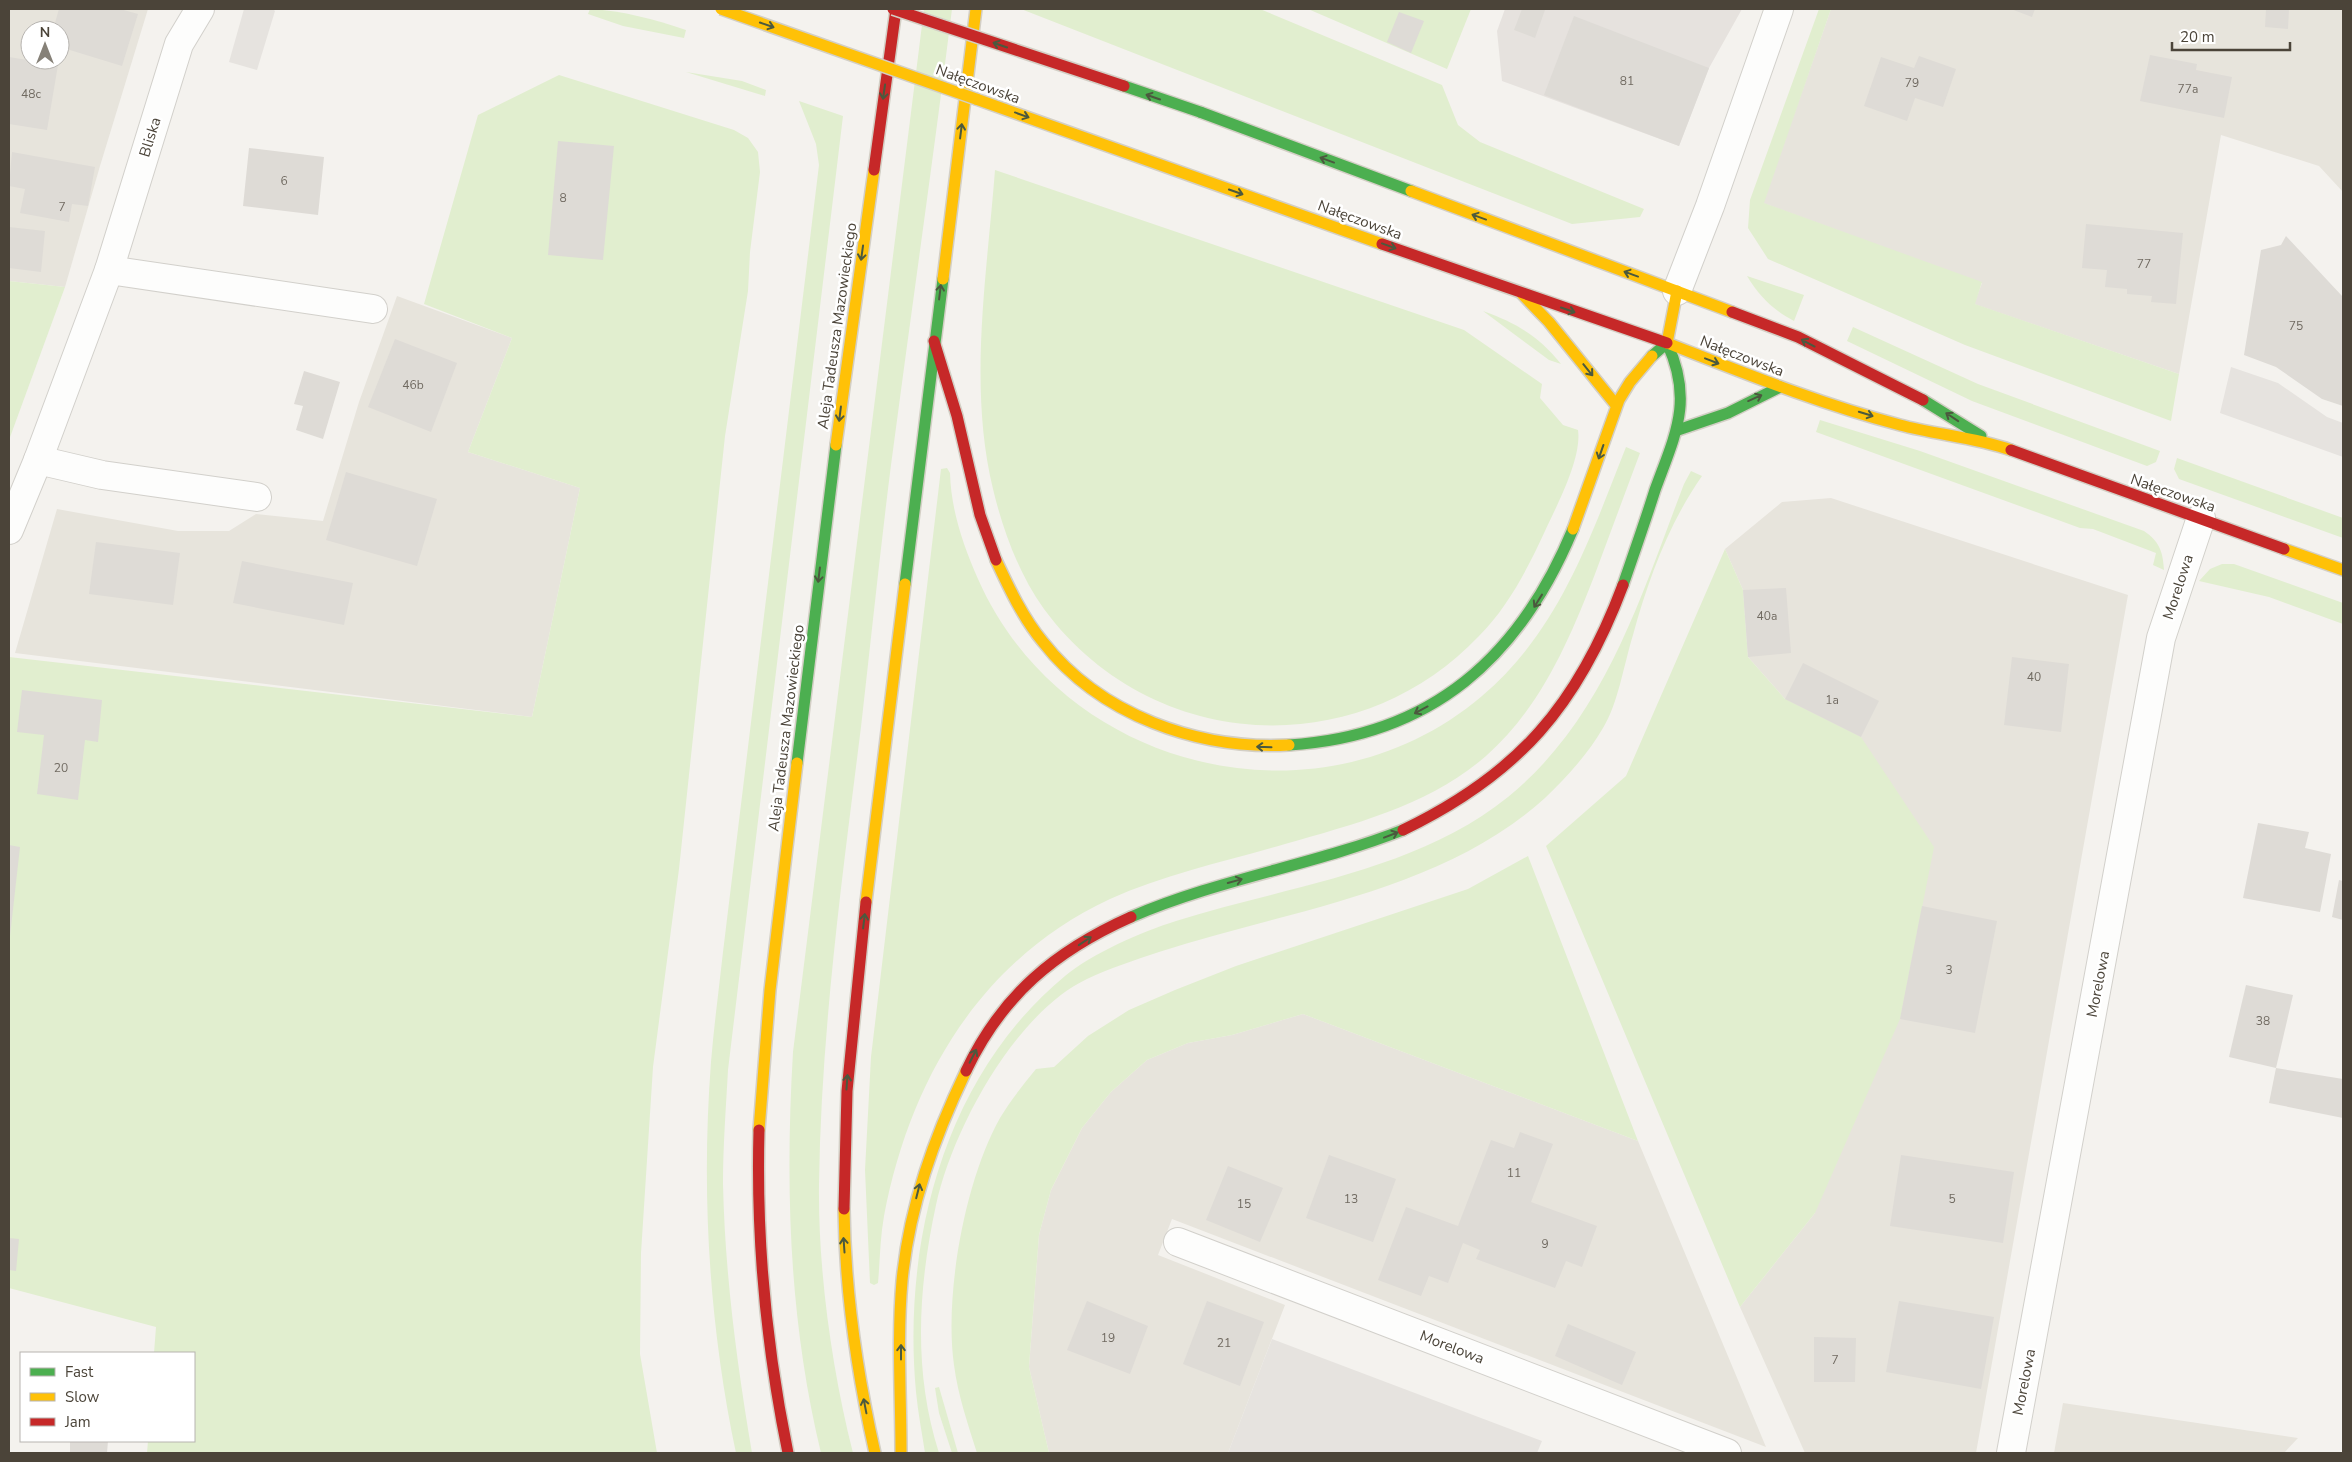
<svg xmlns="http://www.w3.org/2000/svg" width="2352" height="1462" viewBox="0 0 2352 1462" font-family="'Nunito Sans',sans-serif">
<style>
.residential{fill:#e7e4dc;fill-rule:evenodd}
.industrial{fill:#e6e2de}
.green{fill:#e1eecf}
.parking{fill:#e6e3df}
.building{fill:#dedbd6}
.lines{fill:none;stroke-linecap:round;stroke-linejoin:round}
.street-casing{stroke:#d2d0cb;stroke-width:30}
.fast-casing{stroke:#d3cfc5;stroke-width:14}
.slow-casing{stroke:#d3cfc5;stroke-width:14}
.jam-casing{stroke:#d3cfc5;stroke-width:14}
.street{stroke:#fdfdfc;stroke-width:28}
.fast{stroke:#4caf50;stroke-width:11}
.slow{stroke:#ffc107;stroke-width:11}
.jam{stroke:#c62828;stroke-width:11}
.fast-bridge-casing{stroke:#d3cfc5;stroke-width:14;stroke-linecap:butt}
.slow-bridge-casing{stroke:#d3cfc5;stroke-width:14;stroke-linecap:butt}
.jam-bridge-casing{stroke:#d3cfc5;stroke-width:14;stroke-linecap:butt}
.fast-bridge{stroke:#4caf50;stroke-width:11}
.slow-bridge{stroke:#ffc107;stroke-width:11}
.jam-bridge{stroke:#c62828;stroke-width:11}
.oneway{stroke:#4b593e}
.labels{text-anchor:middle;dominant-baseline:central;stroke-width:5;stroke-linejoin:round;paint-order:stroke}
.number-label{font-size:12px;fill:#706a61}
.street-label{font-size:15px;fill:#4b4439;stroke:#fff}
</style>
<rect width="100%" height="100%" fill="#f4f2ee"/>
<g class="residential">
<path d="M9 9H148L100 166 65 287 9 281ZM30 30H60V60H30Z"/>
<polygon points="1831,9 2343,9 2343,192 2319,166 2221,135 2179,374 1974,304 1982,283 1763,203"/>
<polygon points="397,296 512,338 468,452 580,488 532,717 15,653 57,509 178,531 229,531 256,514 323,521 359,402"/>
<polygon points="1831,498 2128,595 1976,1453 1805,1453 1740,1307 1815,1213 1785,699 1748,657 1743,590 1725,549 1782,502"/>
<polygon points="1303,1014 1638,1141 1766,1447 1172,1219 1158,1255 1285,1305 1228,1453 1049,1453 1029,1367 1039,1235 1051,1190 1082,1128 1111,1092 1147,1060 1188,1043 1232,1035"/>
<polygon points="2063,1403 2298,1438 2284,1453 2054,1453"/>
</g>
<polygon class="industrial" points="1505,9 1742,9 1709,68 1679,146 1502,81 1497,31"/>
<g class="green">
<path d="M590 9C624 11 653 19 686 30L684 38 623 26 588 14Z"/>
<path d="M924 9H952C933 161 911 313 891 465 880 552 871 640 861 727 842 879 821 1032 819 1185 818 1271 832 1370 853 1453H821C789 1320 785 1188 793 1052Z"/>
<polygon points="1021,9 1260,9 1442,85 1458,125 1480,142 1644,209 1640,217 1572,224"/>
<polygon points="1308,9 1471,9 1447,69"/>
<polygon points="1819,9 1831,9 1764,203 1982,282 1975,304 2179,374 2171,421 1965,345 1768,259 1748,228 1750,200"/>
<polygon points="686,72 742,81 766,90 765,96"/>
<polygon points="559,75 734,130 748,138 758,152 760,172 750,252 748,291 725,436 679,869 653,1067 641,1253 640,1354 657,1453 147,1453 148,1441 194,1441 194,1353 154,1353 156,1327 9,1288 9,657 532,717 580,488 468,452 512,338 424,304 478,115"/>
<path d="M799 101 843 116 728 1070C726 1107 723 1146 723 1184 725 1275 737 1364 752 1453H736C709 1325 701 1192 711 1062 714 1025 719 989 723 952L819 165 816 144Z"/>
<path d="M995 170 1464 330 1542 384 1540 398 1563 425 1578 430C1582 458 1557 505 1545 531 1528 568 1508 607 1479 636 1357 765 1150 753 1044 609 1019 574 1003 531 993 489 968 386 987 275 995 170Z"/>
<path d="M1747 276 1804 295 1794 321C1773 310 1759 296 1747 276Z"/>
<polygon points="9,281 65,287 9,440"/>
<path d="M1483 311C1516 323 1539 336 1561 364L1549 360Z"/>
<polygon points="1853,327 1978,384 2160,451 2156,462 2147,466 1972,401 1847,341"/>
<path d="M1820 420 1920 451 2144 531C2159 541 2163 551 2164 570L2153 565 2156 553 2093 529 2080 528 1816 432Z"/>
<path d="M1626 447 1640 453C1625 493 1610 534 1595 574 1569 641 1541 707 1486 756 1430 805 1355 824 1285 844 1227 861 1165 874 1110 899 981 959 910 1079 884 1216 880 1238 880 1261 878 1283L874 1285 870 1283 865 1170 871 1057 941 469 947 468 950 473C951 510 963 545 978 579 1063 772 1320 834 1482 696 1559 631 1590 538 1626 447Z"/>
<polygon points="2177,458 2343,518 2343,538 2179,479 2174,469"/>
<path d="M1691 471 1702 476C1669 523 1648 580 1633 635 1624 664 1618 704 1603 728 1588 754 1566 778 1545 798 1441 892 1288 910 1159 952 1135 960 1110 968 1087 979 1015 1013 952 1130 936 1205 918 1288 913 1372 939 1453H925C922 1433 918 1413 916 1392 902 1241 945 1075 1065 976 1093 953 1141 932 1176 921 1286 886 1415 872 1508 797 1605 718 1641 596 1684 484Z"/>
<polygon points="1725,549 1743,590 1748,657 1785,699 1861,737 1934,847 1900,1019 1815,1213 1740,1307 1546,846 1626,776"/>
<polygon points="2222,564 2234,564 2343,603 2343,624 2269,597 2199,581 2210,569"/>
<path d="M1528 856 1638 1141 1303 1014 1232 1035 1188 1043 1147 1060 1111 1092 1082 1128 1051 1190 1039 1235 1029 1367 1049 1453H977C968 1424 958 1396 954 1365 944 1295 965 1180 1000 1118 1010 1101 1023 1085 1036 1069L1054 1067 1088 1036 1129 1010 1175 990 1236 966 1468 889Z"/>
<polygon points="939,1387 958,1453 952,1453 939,1413 935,1388"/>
</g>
<g class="parking">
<polygon points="244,9 273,9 275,11 257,70 229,62"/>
<polygon points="2231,367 2278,383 2327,417 2343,423 2343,457 2220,413"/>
<polygon points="1272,1339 1542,1441 1537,1453 1228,1453"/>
</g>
<g class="building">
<polygon points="59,9 120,9 138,14 122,66 60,47 60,30 53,30"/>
<polygon points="1522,9 1545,10 1535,38 1514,30"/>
<polygon points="2011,9 2035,9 2032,17"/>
<polygon points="2266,9 2289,9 2288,29 2265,27"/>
<polygon points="1399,12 1424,21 1411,53 1387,42"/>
<polygon points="1574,16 1709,68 1679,146 1544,95"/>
<polygon points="2150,55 2197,64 2196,70 2232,77 2224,118 2140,101"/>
<polygon points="1919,56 1956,69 1943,107 1915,98 1907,121 1864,106 1881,57 1914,68"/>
<polygon points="9,57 58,65 47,130 9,124"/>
<polygon points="558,141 614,146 603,260 548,255"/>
<polygon points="249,148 324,157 318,215 243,206"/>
<polygon points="12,152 95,167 88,206 72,204 69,222 20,213 25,189 9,186"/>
<polygon points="2086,224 2183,233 2176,304 2151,302 2152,296 2127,294 2127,289 2105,287 2107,270 2082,268"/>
<polygon points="9,227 45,231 41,272 9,268"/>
<polygon points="2286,236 2343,297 2343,406 2322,399 2276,367 2244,355 2261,250 2281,245"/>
<polygon points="395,339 457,363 431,432 368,407"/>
<polygon points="304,371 340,382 323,439 296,430 303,406 294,404"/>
<polygon points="346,472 437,499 417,566 326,540"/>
<polygon points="96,542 180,553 173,605 89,594"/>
<polygon points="242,561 353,583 344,625 233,603"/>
<polygon points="1786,588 1791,653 1748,657 1743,590"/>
<polygon points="2012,657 2069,664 2061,732 2004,725"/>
<polygon points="1803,663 1879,701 1861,737 1785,699"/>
<polygon points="22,690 102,700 98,742 85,740 78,800 37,794 44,735 17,732"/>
<polygon points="2258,823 2309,832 2305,848 2331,854 2320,912 2243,898"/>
<polygon points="9,845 20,847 10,936 9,936"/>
<polygon points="2339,880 2343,881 2343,920 2332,917"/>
<polygon points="1922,906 1997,921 1975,1033 1900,1019"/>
<polygon points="2246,985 2293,995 2276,1068 2229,1057"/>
<polygon points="2276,1068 2343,1079 2343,1118 2269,1103"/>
<polygon points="1520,1132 1553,1144 1531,1202 1597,1226 1582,1267 1566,1261 1555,1288 1476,1259 1480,1250 1463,1243 1448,1283 1429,1276 1421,1296 1378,1280 1406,1207 1458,1226 1491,1140 1514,1148"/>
<polygon points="1329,1155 1396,1179 1373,1242 1306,1218"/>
<polygon points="1901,1155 2014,1172 2003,1243 1890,1226"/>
<polygon points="1228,1166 1283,1188 1260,1242 1206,1220"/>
<polygon points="9,1238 19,1239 16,1271 9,1270"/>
<polygon points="1087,1301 1148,1326 1130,1374 1067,1350"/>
<polygon points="1207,1301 1264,1322 1240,1386 1183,1364"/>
<polygon points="1899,1301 1994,1317 1981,1389 1886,1372"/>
<polygon points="1568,1324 1636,1352 1622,1385 1555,1356"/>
<polygon points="1814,1337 1856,1338 1855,1382 1814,1382"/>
<polygon points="70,1441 108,1441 107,1453 70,1453"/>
</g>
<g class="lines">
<defs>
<g id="street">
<polyline points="109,270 373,309"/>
<polyline points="1677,291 1710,206 1779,9"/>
<polyline points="38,460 102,475 257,497"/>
<polyline points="9,530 38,460 109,270 179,44 200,9"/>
<polyline points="1178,1242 1727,1453"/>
<polyline points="2011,1453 2161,638 2201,518"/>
</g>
<g id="fast">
<polyline points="1200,112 1411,191"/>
<polyline points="1923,400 1981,436"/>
<polyline points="1678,430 1728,413 1780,387"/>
<polyline points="905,584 943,279"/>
<path d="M1623 585C1634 553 1645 522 1655 490 1675 435 1694 401 1667 343L1652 356"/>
<path d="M1289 745C1432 736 1520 657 1573 529"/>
<polyline points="797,763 836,445"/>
<path d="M1131 917C1219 879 1314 865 1403 830"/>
</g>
<g id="slow">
<polyline points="976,99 1382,244"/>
<polyline points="1411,191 1732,312"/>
<polyline points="943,279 976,9"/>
<polyline points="1522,294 1549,322 1616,405"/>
<path d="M1667 343C1744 373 1820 404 1900 425 1937 435 1975 437 2011 450"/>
<polyline points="1667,343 1677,291"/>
<polyline points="836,445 874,170"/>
<polyline points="1573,529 1619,400 1630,382 1652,356"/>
<polyline points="2284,549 2343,570"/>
<path d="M996 560C1009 588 1023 618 1043 642 1100 715 1198 750 1289 745"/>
<polyline points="866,902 905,584"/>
<polyline points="759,1130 770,990 797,763"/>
<path d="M844 1209C845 1292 857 1373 875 1453"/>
<path d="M901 1453C901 1396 897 1338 902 1281 909 1207 934 1138 966 1071"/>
</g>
<g id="jam">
<polyline points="874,170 896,9"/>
<polyline points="1382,244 1667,343"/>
<polyline points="1732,312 1798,337 1923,400"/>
<polyline points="934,341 957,416 980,515 996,560"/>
<polyline points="2011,450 2284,549"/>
<path d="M1403 830C1519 774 1578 705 1623 585"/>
<path d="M966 1071C1002 995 1055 951 1131 917"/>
<path d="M759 1130C756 1239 766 1346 788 1453"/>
<polyline points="844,1209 847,1091 866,902"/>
</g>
</defs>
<use href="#street" class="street-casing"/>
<use href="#fast" class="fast-casing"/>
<use href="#slow" class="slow-casing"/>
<use href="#jam" class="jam-casing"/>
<use href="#street" class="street"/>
<use href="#fast" class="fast"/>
<use href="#slow" class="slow"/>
<use href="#jam" class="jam"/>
<defs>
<polyline id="fast-bridge" points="1124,86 1200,112"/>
<polyline id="slow-bridge" points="721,9 976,99"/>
<polyline id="jam-bridge" points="893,9 1124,86"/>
</defs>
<use href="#fast-bridge" class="fast-bridge-casing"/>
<use href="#slow-bridge" class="slow-bridge-casing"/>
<use href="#jam-bridge" class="jam-bridge-casing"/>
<use href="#fast-bridge" class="fast-bridge"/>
<use href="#slow-bridge" class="slow-bridge"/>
<use href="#jam-bridge" class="jam-bridge"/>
</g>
<defs><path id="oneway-shaft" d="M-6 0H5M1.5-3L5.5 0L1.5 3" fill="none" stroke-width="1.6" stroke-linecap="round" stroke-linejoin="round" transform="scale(1.25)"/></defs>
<g class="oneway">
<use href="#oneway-shaft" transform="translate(767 25) rotate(19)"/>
<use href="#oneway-shaft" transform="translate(1000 45) rotate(-161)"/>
<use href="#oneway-shaft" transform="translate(884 92) rotate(98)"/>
<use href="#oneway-shaft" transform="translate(1153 97) rotate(-161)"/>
<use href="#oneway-shaft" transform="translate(1022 115) rotate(20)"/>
<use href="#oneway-shaft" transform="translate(961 131) rotate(-83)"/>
<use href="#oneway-shaft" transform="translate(1327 160) rotate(-160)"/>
<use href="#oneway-shaft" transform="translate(1236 192) rotate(19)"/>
<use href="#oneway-shaft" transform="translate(1479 217) rotate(-160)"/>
<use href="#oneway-shaft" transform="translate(1389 246) rotate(20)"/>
<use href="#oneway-shaft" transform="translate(862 253) rotate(98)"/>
<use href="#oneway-shaft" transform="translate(1631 274) rotate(-160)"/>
<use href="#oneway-shaft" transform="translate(940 292) rotate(-83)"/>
<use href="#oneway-shaft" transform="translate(1568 310) rotate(19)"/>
<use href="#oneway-shaft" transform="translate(1808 343) rotate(-152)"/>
<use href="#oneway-shaft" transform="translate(1712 361) rotate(21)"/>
<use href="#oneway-shaft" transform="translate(1588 370) rotate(51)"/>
<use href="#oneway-shaft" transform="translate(1755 398) rotate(-24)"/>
<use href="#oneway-shaft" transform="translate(840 414) rotate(97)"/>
<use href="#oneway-shaft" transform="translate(1866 414) rotate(17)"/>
<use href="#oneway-shaft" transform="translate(1952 417) rotate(-146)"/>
<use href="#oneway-shaft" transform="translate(1601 452) rotate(109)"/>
<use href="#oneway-shaft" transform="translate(819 575) rotate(97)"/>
<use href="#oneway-shaft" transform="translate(1538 601) rotate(122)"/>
<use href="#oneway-shaft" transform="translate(1421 710) rotate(152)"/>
<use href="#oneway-shaft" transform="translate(1264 747) rotate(-178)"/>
<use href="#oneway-shaft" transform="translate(1391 835) rotate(-21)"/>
<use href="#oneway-shaft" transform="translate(1235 881) rotate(-15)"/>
<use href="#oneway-shaft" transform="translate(864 921) rotate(-83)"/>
<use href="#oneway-shaft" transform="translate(1085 941) rotate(-34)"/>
<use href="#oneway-shaft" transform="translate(973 1056) rotate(-63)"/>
<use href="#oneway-shaft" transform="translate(847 1082) rotate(-86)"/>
<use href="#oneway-shaft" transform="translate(918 1191) rotate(-76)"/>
<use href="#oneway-shaft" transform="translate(844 1245) rotate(-94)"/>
<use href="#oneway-shaft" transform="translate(901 1352) rotate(-90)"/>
<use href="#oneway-shaft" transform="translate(865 1406) rotate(-101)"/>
</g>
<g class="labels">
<g class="number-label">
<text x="1627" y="81">81</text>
<text x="1912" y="83">79</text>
<text x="2188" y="89">77a</text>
<text x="31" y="94">48c</text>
<text x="284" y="181">6</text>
<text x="563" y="198">8</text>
<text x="62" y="207">7</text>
<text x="2144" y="264">77</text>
<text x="2296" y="326">75</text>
<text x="413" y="385">46b</text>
<text x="1767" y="616">40a</text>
<text x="2034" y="677">40</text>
<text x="1832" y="700">1a</text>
<text x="61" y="768">20</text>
<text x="1949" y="970">3</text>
<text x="2263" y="1021">38</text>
<text x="1514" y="1173">11</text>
<text x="1351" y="1199">13</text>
<text x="1952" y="1199">5</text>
<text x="1244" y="1204">15</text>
<text x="1545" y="1244">9</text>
<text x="1108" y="1338">19</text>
<text x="1224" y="1343">21</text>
<text x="1835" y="1360">7</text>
</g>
<g class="street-label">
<text transform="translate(978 84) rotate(20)">Nałęczowska</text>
<text transform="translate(150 137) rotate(-73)">Bliska</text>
<text transform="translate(1360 220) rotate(20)">Nałęczowska</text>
<text transform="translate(837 326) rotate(-82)">Aleja Tadeusza Mazowieckiego</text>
<text transform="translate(1742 356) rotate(21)">Nałęczowska</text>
<text transform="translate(2173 493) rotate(19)">Nałęczowska</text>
<text transform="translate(2178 587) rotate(-72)">Morelowa</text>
<text transform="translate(786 728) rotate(-83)">Aleja Tadeusza Mazowieckiego</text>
<text transform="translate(2098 984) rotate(-79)">Morelowa</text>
<text transform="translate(1452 1347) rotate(21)">Morelowa</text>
<text transform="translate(2024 1382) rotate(-79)">Morelowa</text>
</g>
</g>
<rect width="2352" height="1462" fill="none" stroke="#4b4439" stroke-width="20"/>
<rect x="20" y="1352" width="175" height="90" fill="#ffffff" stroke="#b7b4b0"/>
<rect x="30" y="1368" width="25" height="8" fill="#4caf50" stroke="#b7b4b0"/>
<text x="65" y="1377" font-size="15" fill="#4b4439">Fast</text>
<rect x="30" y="1393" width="25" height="8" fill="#ffc107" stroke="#b7b4b0"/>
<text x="65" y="1402" font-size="15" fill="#4b4439">Slow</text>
<rect x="30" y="1418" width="25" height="8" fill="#c62828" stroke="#b7b4b0"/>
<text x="65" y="1427" font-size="15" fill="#4b4439">Jam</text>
<g transform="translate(45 45)"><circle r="24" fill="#ffffff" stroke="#b7b4b0"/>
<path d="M0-4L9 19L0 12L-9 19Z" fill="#868178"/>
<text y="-8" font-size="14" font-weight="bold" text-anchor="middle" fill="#4b4439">N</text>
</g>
<path d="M2172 42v8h118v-8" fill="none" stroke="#4b4439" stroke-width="2.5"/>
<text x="2180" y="42" font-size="15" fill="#4b4439" stroke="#ffffff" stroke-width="4" paint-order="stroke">20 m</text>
</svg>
